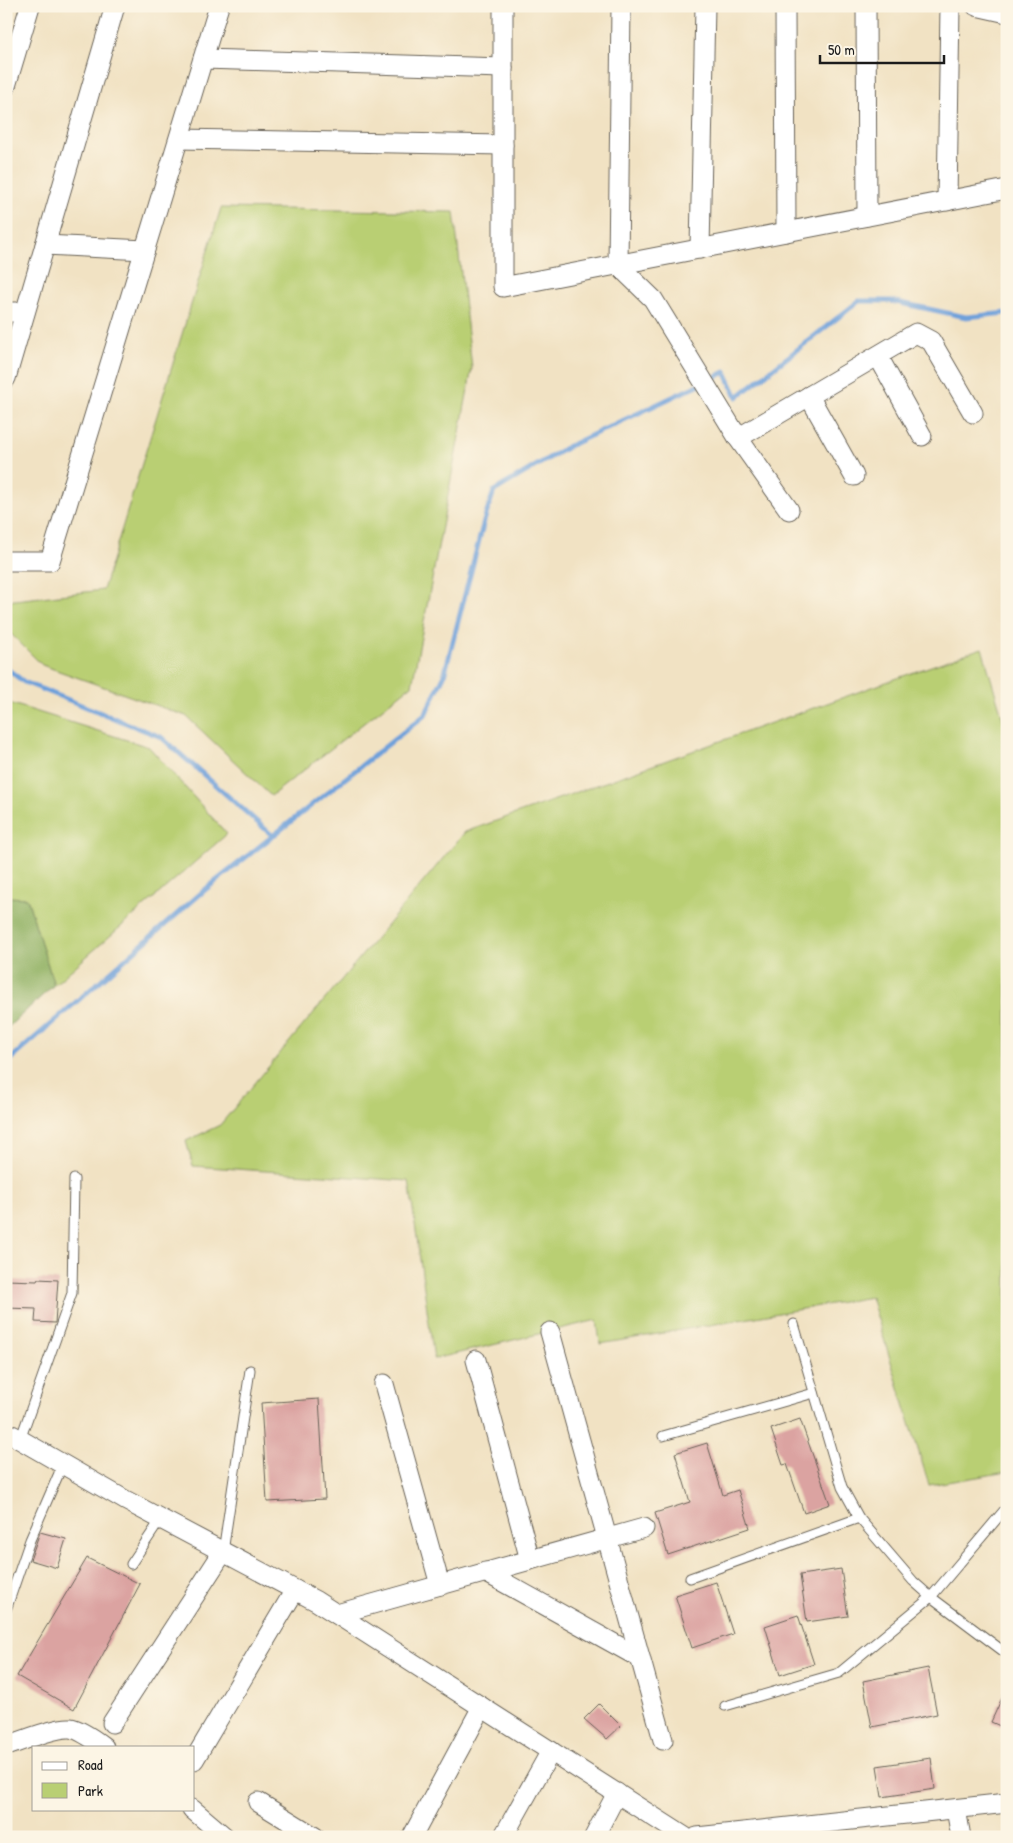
<svg xmlns="http://www.w3.org/2000/svg" width="1013" height="1843" viewBox="0 0 1013 1843" font-family="'Patrick Hand',sans-serif">
<style>
.green{fill:#b9cf73;stroke:#6a7648}
.forest{fill:#92b265;stroke:#576740}
.lines{fill:none;stroke-linecap:round;stroke-linejoin:round}
.stream{stroke:#70a1da;stroke-width:5}
.building{fill:#dba3a1}
.lane-casing{stroke:#676156;stroke-width:11}
.street-casing{stroke:#676156;stroke-width:21}
.lane{stroke:#fff;stroke-width:9}
.street{stroke:#fff;stroke-width:19}
</style>
<rect width="100%" height="100%" fill="#fcf5e5"/>
<filter id="ink" filterUnits="userSpaceOnUse"><feTurbulence type="fractalNoise" baseFrequency=".02" numOctaves="2"/><feDisplacementMap in="SourceGraphic" scale="10" xChannelSelector="R" yChannelSelector="G"/><feConvolveMatrix kernelMatrix="1 2 1 2 8 2 1 2 1" color-interpolation-filters="sRGB"/></filter>
<filter id="wash" filterUnits="userSpaceOnUse"><feTurbulence type="fractalNoise" baseFrequency=".0096" numOctaves="4" result="noise"/><feDisplacementMap in="SourceGraphic" scale="20" xChannelSelector="R" yChannelSelector="G"/><feGaussianBlur stdDeviation="1.12" result="paint"/><feColorMatrix in="noise" values="0 0 0 0 0 0 0 0 0 0 0 0 0 0 0 0 0 1.4 0 .05"/><feComposite in="paint" operator="in"/></filter>
<g filter="url(#wash)">
<rect width="100%" height="100%" fill="#f1e2c3"/>
<g class="green">
<polygon points="221,208 454,212 472,368 412,685 271,796 186,716 42,665 6,629 6,601 103,590"/>
<polygon points="982,648 1007,733 1007,1472 929,1485 871,1297 600,1344 597,1320 434,1359 409,1181 193,1166 186,1141 220,1125 465,832"/>
<polygon points="6,702 149,747 227,834 54,985 27,898 6,897"/>
</g>
<polygon class="forest" points="6,897 27,898 54,985 6,1029"/>
<g class="lines">
<g class="stream">
<polyline points="708,381 725,372 737,397 859,301 891,301 966,317 1007,313"/>
<polyline points="6,668 24,682 161,737 273,836"/>
<polyline points="6,1063 206,889 425,715 444,676 484,521 494,491 569,446 700,384"/>
</g>
</g>
<g id="blocks">
<g class="building">
<polygon points="38,1279 58,1280 55,1323 35,1322 36,1309 6,1308 6,1280 37,1281"/>
<polygon points="319,1399 325,1499 267,1502 261,1403"/>
<polygon points="800,1419 830,1504 804,1513 787,1464 783,1465 771,1429"/>
<polygon points="707,1443 723,1495 738,1490 750,1528 668,1555 655,1513 690,1502 675,1453"/>
<polygon points="40,1532 66,1539 57,1568 30,1560"/>
<polygon points="87,1558 140,1584 74,1709 17,1676"/>
<polygon points="841,1569 848,1616 807,1622 800,1575"/>
<polygon points="716,1582 733,1634 692,1648 675,1595"/>
<polygon points="798,1615 814,1664 780,1675 765,1626"/>
<polygon points="928,1668 937,1714 872,1727 863,1681"/>
<polygon points="1007,1687 1007,1729 991,1722"/>
<polygon points="599,1704 621,1726 607,1739 584,1719"/>
<polygon points="931,1758 935,1789 882,1797 877,1766"/>
</g>
</g>
</g>
<g filter="url(#ink)">
<use href="#blocks" fill-opacity="0" stroke="#676156" stroke-width="1"/>
<g class="lines">
<defs>
<g id="lane">
<polyline points="794,1324 842,1487 859,1518 913,1581 931,1597 1007,1654"/>
<polyline points="663,1436 814,1393"/>
<polyline points="20,1440 72,1293 74,1179"/>
<polyline points="223,1552 250,1370"/>
<polyline points="131,1564 161,1519"/>
<polyline points="690,1578 859,1518"/>
<polyline points="6,1610 30,1540 63,1464"/>
<polyline points="725,1706 839,1673 931,1597 1007,1507"/>
</g>
<g id="street">
<polyline points="503,6 503,287 1007,189"/>
<polyline points="621,6 618,265 653,299 738,438 916,333 931,341 973,413"/>
<polyline points="785,6 786,232"/>
<polyline points="866,6 867,216"/>
<polyline points="976,6 1007,13"/>
<polyline points="203,59 503,68"/>
<polyline points="6,86 30,6"/>
<polyline points="179,139 503,145"/>
<polyline points="947,201 950,6"/>
<polyline points="45,245 145,250"/>
<polyline points="700,249 705,6"/>
<polyline points="6,312 25,312"/>
<polyline points="878,356 922,436"/>
<polyline points="6,378 115,6"/>
<polyline points="809,396 854,476"/>
<polyline points="738,438 789,510"/>
<polyline points="6,561 50,561 219,6"/>
<polyline points="550,1332 663,1740"/>
<polyline points="476,1360 530,1560"/>
<polyline points="384,1384 440,1585"/>
<polyline points="6,1434 12,1435 125,1500 316,1601 685,1837"/>
<polyline points="485,1572 640,1658"/>
<polyline points="337,1614 644,1528"/>
<polyline points="112,1723 223,1552"/>
<path d="M10 1745C23 1740 57 1727 70 1728 80 1729 96 1741 104 1747"/>
<polyline points="194,1760 295,1590"/>
<polyline points="258,1802 315,1837"/>
<polyline points="192,1809 225,1837"/>
<polyline points="956,1809 961,1837"/>
<polyline points="412,1837 482,1707"/>
<polyline points="503,1837 551,1751"/>
<polyline points="594,1837 617,1793"/>
<polyline points="697,1837 1007,1803"/>
</g>
</defs>
<use href="#lane" class="lane-casing"/>
<use href="#street" class="street-casing"/>
<use href="#lane" class="lane"/>
<use href="#street" class="street"/>
</g>
</g>
<rect width="1013" height="1843" fill="none" stroke="#fcf5e5" stroke-width="25"/>
<rect x="32" y="1746" width="162" height="65" fill="#fcf5e5" stroke="#a29e95"/>
<rect x="42" y="1762" width="25" height="8" fill="#ffffff" stroke="#a29e95"/>
<text x="78" y="1770" font-size="15" fill="#1c1c1c">Road</text>
<rect x="42" y="1783" width="25" height="15" fill="#b9cf73" stroke="#a29e95"/>
<text x="78" y="1796" font-size="15" fill="#1c1c1c">Park</text>
<path d="M820 55v8h124v-8" fill="none" stroke="#1c1c1c" stroke-width="2.5"/>
<text x="828" y="55" font-size="15" fill="#1c1c1c" stroke="#fcf5e5" stroke-width="4" paint-order="stroke">50 m</text>
</svg>
